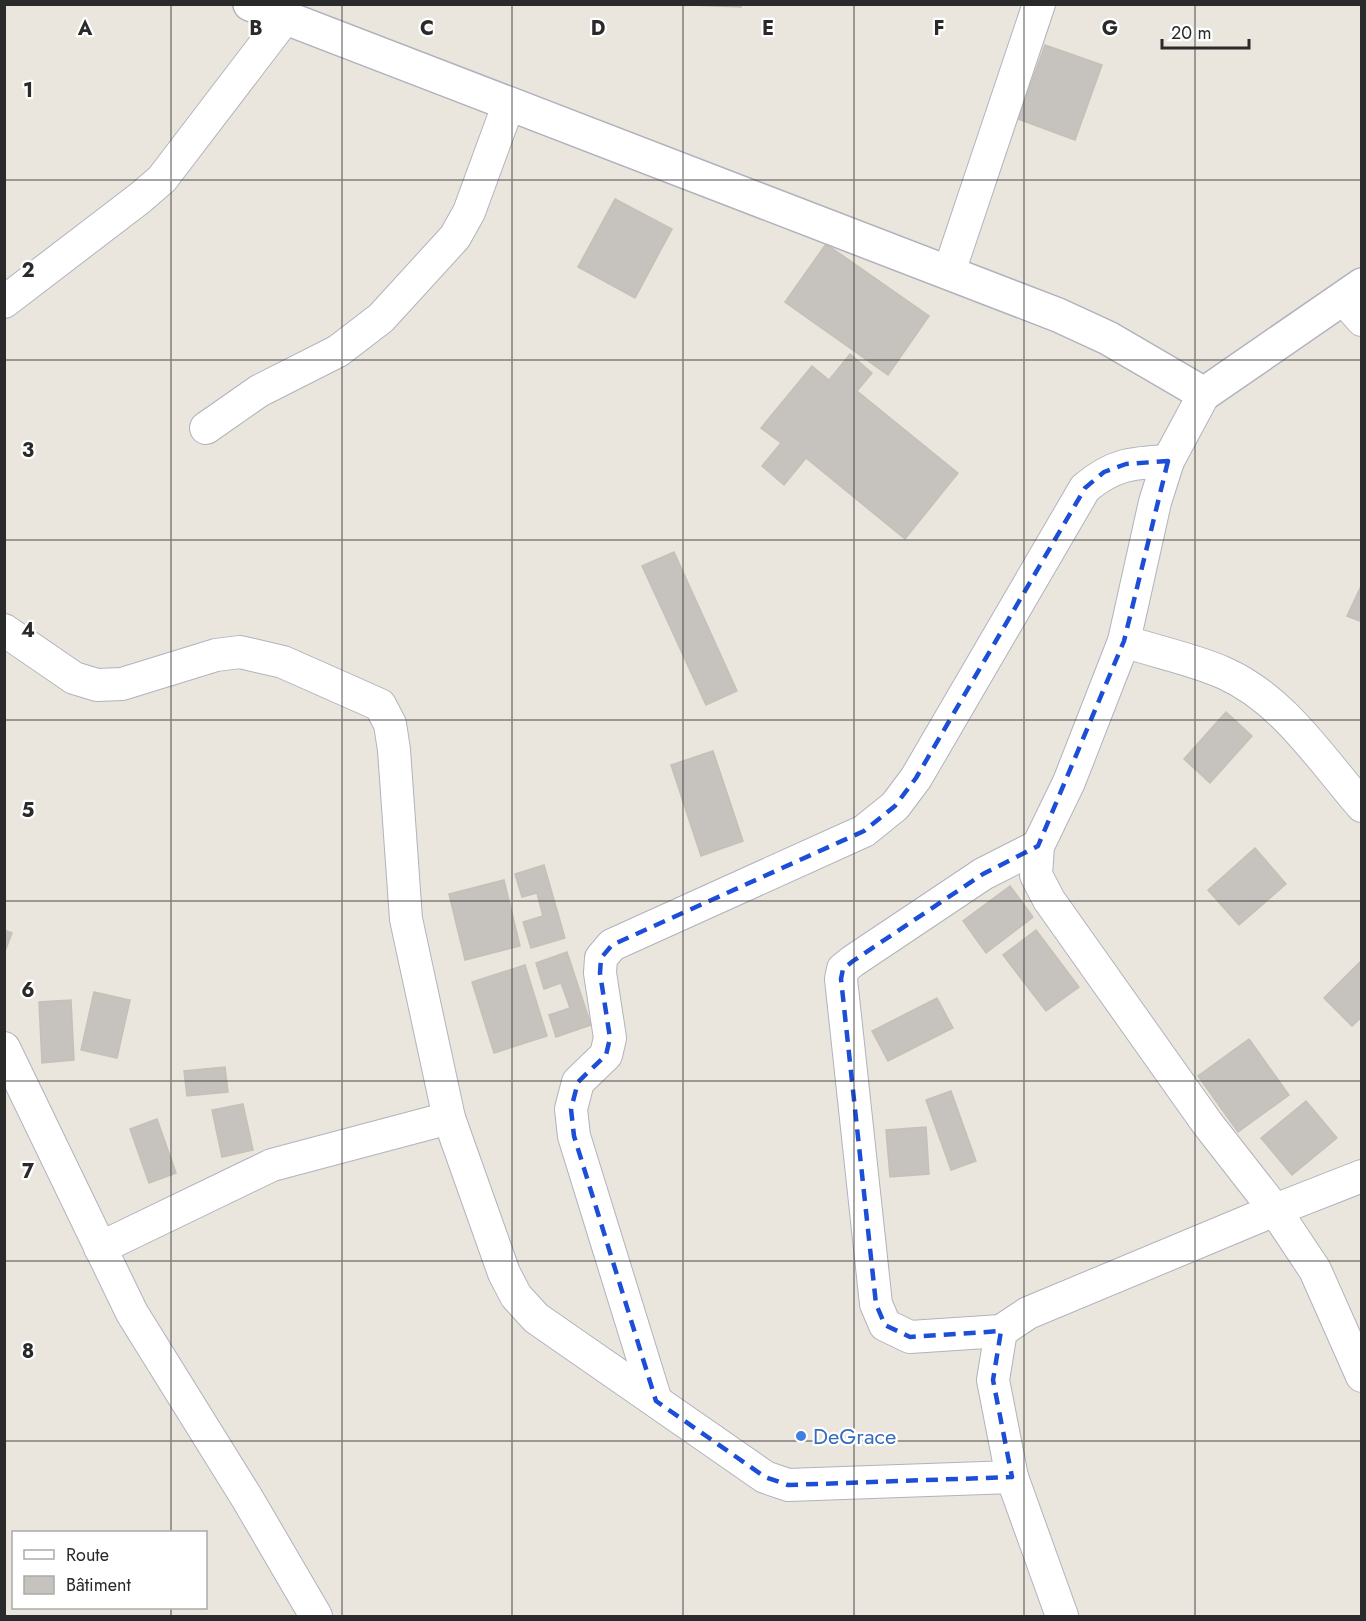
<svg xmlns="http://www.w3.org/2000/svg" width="1366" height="1621" viewBox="0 0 1366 1621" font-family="Jost,sans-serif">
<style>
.building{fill:#c6c2bd;stroke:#c5c1b7;stroke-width:1.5}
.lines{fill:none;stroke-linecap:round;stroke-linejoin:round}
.street-casing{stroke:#b1b3bc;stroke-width:34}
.secondary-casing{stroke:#b1b3bc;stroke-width:36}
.street{stroke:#fff;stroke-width:32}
.secondary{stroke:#fff;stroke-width:33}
.marked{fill:none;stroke:#1d4ed8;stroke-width:4.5;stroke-dasharray:12 8;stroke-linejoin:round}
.grid{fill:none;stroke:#2a2a2a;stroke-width:1.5;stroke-opacity:0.55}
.shop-dot{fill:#3f7fe0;stroke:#fff;stroke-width:2}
.labels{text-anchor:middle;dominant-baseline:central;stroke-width:4.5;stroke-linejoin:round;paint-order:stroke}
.shop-label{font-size:22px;fill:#366cbe;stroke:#fff;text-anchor:start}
.grid-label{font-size:20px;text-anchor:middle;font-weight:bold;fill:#2a2a2a;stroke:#fff;stroke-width:4.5;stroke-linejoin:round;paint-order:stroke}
</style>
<rect width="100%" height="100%" fill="#eae6dd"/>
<g class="building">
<polygon points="664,4 741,4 741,7"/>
<polygon points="1045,45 1102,65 1075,140 1018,119"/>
<polygon points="615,199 672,229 635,298 578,267"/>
<polygon points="826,244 929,316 888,375 785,302"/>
<polygon points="850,354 872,373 857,391 958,473 905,539 806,458 784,485 762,466 781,443 761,428 812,366 829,380"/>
<polygon points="674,552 737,691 706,705 642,566"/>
<polygon points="1362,584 1362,622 1347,616"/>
<polygon points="1226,712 1252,736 1210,783 1184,759"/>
<polygon points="713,751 743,841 701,856 671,765"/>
<polygon points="1255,848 1286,884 1239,925 1208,890"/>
<polygon points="544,865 565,938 531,948 523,922 543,916 537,893 522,897 515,874"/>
<polygon points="504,880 520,946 465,960 449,894"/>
<polygon points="1010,886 1033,917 986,953 963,921"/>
<polygon points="4,930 12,933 4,954"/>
<polygon points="1036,930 1079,987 1046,1011 1003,955"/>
<polygon points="567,952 591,1025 556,1037 549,1015 570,1008 561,983 544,989 536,963"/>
<polygon points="1362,960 1362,1017 1352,1026 1324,998"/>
<polygon points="525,965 547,1036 494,1053 472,982"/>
<polygon points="94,992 130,1000 117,1058 81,1050"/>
<polygon points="937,998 953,1028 888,1061 872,1031"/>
<polygon points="71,1000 74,1060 42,1063 39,1002"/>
<polygon points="1249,1039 1289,1095 1238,1132 1198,1076"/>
<polygon points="225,1067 228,1092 187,1096 184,1071"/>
<polygon points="951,1091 976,1161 951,1170 926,1100"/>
<polygon points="1306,1101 1337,1138 1292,1175 1261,1138"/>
<polygon points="243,1104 253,1150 222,1157 212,1110"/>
<polygon points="157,1119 176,1173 149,1183 130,1129"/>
<polygon points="926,1127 929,1174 890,1177 886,1130"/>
</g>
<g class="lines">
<defs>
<g id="street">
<polyline points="949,272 1039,4"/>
<polyline points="1343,298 1362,320"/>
<polyline points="4,302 140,198 162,179 285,18"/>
<polyline points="206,428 259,391 338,351 381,318 455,237 469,212 509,103"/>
<polyline points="4,630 74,678 97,685 122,684 216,655 240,652 283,662 380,705 390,724 394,750 406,919 449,1118 504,1273 516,1296 536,1318 765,1477 788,1485 1012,1477"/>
<path d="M1124 641C1156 652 1193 659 1224 673 1283 699 1321 759 1362 806"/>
<polyline points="4,1048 132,1313 247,1498 316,1616"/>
<polyline points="1362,1176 1275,1210 1315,1270 1362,1376"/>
<polyline points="100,1248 272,1165 449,1118"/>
<polyline points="1001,1331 910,1337 885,1325 876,1304 841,979 843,969 853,961 983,874 1038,846"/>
<path d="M656 1401 574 1136 571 1109 578 1082 606 1055 610 1038 600 973 601 958 612 945 864 831 895 806 916 778 1085 488C1114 464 1131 463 1168 461"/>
<polyline points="1062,1616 1012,1477 993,1380 1001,1331 1028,1313 1275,1210 1207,1123 1049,900 1036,875 1038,846 1069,782 1124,641 1155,502 1168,461 1204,394"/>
</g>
<polyline id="secondary" points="250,4 1058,315 1108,338 1204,394 1362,285"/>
</defs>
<use href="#street" class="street-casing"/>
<use href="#secondary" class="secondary-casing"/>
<use href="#street" class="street"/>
<use href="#secondary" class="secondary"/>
</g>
<path class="marked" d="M1168 461 1124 641 1038 846 983 874 853 961 843 969 841 979 876 1304 885 1325 910 1337 1001 1331 993 1380 1012 1477 788 1485 765 1477 656 1401 574 1136 571 1109 578 1082 606 1055 610 1038 600 973 601 958 612 945 864 831 895 806 916 778 1085 488 1104 472 1126 464Z"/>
<path class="grid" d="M171 4V1532M342 4V1616M512 4V1616M683 4V1616M854 4V1616M1024 4V1616M1195 4V1616M4 180H1362M4 360H1362M4 540H1362M4 720H1362M4 901H1362M4 1081H1362M4 1261H1362M4 1441H1362M171 1608V1616"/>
<circle class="shop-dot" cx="801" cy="1436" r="6"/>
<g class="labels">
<g class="shop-label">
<text x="813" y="1436">DeGrace</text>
</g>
</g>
<g class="grid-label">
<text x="85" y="35">A</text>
<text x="256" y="35">B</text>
<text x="427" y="35">C</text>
<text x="598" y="35">D</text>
<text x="768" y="35">E</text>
<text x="939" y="35">F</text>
<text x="1110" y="35">G</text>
<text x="28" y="97">1</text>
<text x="28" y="277">2</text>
<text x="28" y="457">3</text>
<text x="28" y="637">4</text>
<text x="28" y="817">5</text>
<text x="28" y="997">6</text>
<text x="28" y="1178">7</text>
<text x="28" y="1358">8</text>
</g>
<rect width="1366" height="1621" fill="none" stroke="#2a2a2a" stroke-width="12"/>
<rect x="12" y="1531" width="195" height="78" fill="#ffffff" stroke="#aaaaaa" stroke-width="1.5"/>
<rect x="24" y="1550" width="30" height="9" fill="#ffffff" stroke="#aaaaaa" stroke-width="1.5"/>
<text x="66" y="1561" font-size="18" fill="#2a2a2a">Route</text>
<rect x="24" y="1576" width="30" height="18" fill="#c6c2bd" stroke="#aaaaaa" stroke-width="1.5"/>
<text x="66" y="1591" font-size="18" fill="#2a2a2a">Bâtiment</text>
<path d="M1162 39v9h87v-9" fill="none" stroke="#2a2a2a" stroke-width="3"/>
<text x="1171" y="39" font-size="18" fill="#2a2a2a" stroke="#ffffff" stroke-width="4.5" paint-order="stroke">20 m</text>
</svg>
